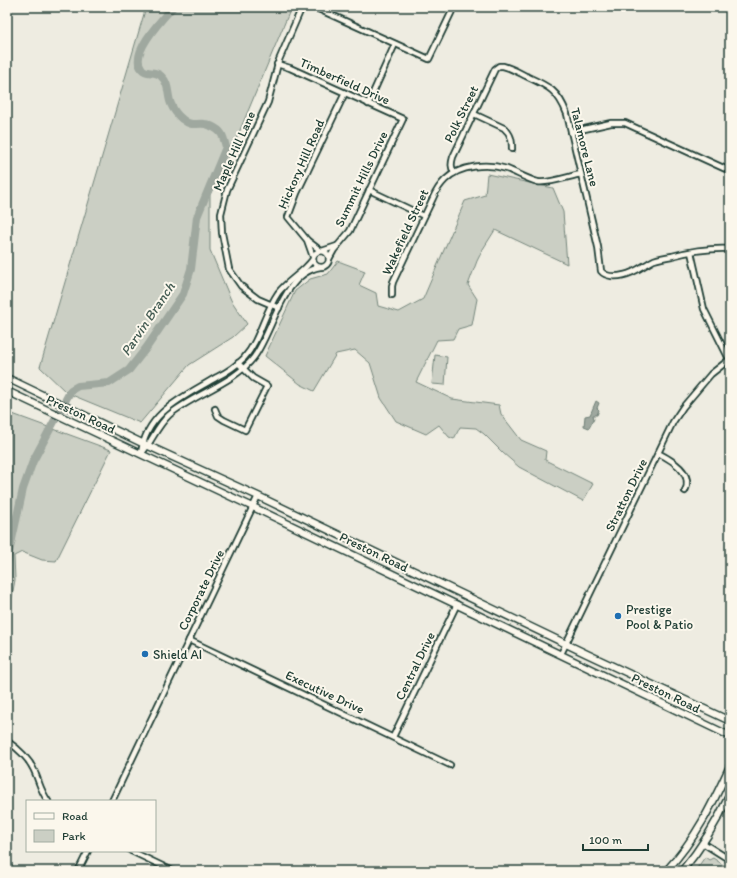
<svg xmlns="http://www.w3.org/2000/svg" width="737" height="878" viewBox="0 0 737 878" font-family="Itim,sans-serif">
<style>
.green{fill:#cbcfc4;stroke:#75867c}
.water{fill:#9fa89f;stroke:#6c7d74}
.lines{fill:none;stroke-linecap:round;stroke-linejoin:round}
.river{stroke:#9fa89f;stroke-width:8}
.minor-casing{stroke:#1f3d34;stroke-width:8}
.major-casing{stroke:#1f3d34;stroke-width:9}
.minor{stroke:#fbf7ec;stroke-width:4.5}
.major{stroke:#fbf7ec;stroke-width:6}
.poi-dot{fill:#1f6fb2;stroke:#fbf7ec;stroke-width:1.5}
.labels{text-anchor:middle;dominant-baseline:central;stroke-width:4;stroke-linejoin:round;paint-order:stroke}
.street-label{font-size:13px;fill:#1f3d34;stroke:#fbf7ec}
.poi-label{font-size:13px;fill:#1f3d34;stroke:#fbf7ec;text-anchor:start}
.water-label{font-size:14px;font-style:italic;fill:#455d54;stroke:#fbf7ec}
</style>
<rect width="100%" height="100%" fill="#eeece1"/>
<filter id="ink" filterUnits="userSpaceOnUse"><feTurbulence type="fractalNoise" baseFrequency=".025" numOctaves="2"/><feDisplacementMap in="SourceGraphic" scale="8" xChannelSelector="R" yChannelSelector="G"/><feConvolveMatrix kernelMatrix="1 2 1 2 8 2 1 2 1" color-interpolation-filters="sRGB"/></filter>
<g filter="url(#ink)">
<g class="green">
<polygon points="146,7 288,7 291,8 233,147 210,195 210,250 231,300 247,324 233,337 189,365 140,423 67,393 40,367"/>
<polygon points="487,174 553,188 563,212 567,264 495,230 483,249 477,261 468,285 477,299 472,325 458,329 453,339 437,340 416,382 452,399 499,405 501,414 521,440 546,451 545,460 593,484 583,501 519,467 503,453 484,434 476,428 460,427 454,439 449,437 439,425 426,434 396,421 381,398 370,363 355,350 336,354 314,391 300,384 265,356 295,291 310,279 328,274 338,261 365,271 359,285 376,293 378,306 399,312 423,299 465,201 485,195"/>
<polygon points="435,355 447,357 445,385 432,384"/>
<polygon points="7,412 111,450 56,561 42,560 22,552 14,556 15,580 10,607 7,610"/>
<polygon points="705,857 709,860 713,858 725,866 723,871 695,871"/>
</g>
<polygon class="water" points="596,401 599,403 597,408 599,410 597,415 593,415 594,419 589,428 584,426 585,416 590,415"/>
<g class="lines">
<path class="river" d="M7 562 23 489 33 461 71 390 78 386 109 383 129 370 147 347 183 294 191 269 197 217 226 147C223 135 222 131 211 126 209 125 207 124 205 124 194 123 192 127 182 119 178 116 173 109 171 104 167 95 170 84 161 76 155 70 147 75 142 69 128 54 163 18 173 7"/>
<defs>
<g id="minor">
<polyline points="314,7 429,59 454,7"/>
<polyline points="277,64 290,68 403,119 350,231 334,250 329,259"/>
<polyline points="368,104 395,44"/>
<path d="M474 114 504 128C511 134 512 140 512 149"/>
<polyline points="571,132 611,123 625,123 730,171"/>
<path d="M454 173C451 167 451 164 453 157L495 69 499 66H503C511 68 518 72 526 76 548 86 558 90 567 114L598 247 601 271C606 277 616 277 624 275 635 273 644 265 654 260 660 258 666 257 672 256 691 251 710 248 730 249"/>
<polyline points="369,190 424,216"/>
<polyline points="308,241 321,251"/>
<circle cx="321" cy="259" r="8"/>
<polyline points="322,251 337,246"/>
<polyline points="691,252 704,309 730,361"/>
<polyline points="313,257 307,240 288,217 297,193 345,93"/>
<path d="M392 295V286L393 282 433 198C436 191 440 185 445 180 460 165 487 163 507 169 517 173 527 179 538 182 548 184 570 176 581 174"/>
<polyline points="279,308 258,299 241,286 229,269 222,233 221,214 227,190 268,102 279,60 302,7"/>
<polyline points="215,409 218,416 224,420 245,430 267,386 253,378 238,363"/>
<path d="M658 453C672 460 694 473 685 491"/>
<path d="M141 454C146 412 184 397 217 377 227 372 236 366 244 358 260 340 264 313 278 293 288 280 303 273 313 259"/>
<path d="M141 454C152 442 156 427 169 415 194 394 235 383 254 357 273 331 283 273 320 267"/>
<polyline points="189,640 450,765"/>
<polyline points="561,654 673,422 683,407 711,374 730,359"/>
<polyline points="393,737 457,604"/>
<path d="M7 741C19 749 31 761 36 775 40 785 41 791 48 801"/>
<polyline points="112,801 258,496"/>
<polyline points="703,843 730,860"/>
<polyline points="131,851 173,871"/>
<polyline points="78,871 88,851"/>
</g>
<g id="major">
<polyline points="7,378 142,443 258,496 587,654 730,721"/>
<polyline points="7,391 253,507 730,736"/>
<path d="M666 871C696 839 712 805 730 766"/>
<path d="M682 871C702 847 717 822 730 794"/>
</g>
</defs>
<use href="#minor" class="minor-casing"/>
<use href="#major" class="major-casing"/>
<use href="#minor" class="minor"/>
<use href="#major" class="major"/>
</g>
</g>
<g class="poi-dot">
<circle cx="618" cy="616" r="4"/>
<circle cx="145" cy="654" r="4"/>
</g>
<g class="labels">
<g class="street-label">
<text transform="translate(345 81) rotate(24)">Timberfield Drive</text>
<text transform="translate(461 114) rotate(-64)">Polk Street</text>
<text transform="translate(585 147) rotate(76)">Talamore Lane</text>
<text transform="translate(234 151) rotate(-66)">Maple Hill Lane</text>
<text transform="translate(301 164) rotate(-66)">Hickory Hill Road</text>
<text transform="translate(361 179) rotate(-64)">Summit Hills Drive</text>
<text transform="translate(405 232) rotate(-65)">Wakefield Street</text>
<text transform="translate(81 414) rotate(25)">Preston Road</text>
<text transform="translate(626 495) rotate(-64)">Stratton Drive</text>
<text transform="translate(374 552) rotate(26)">Preston Road</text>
<text transform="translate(201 590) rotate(-64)">Corporate Drive</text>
<text transform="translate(415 666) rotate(-64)">Central Drive</text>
<text transform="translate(325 692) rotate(25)">Executive Drive</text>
<text transform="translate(666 693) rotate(26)">Preston Road</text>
</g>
<g class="poi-label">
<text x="626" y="609">Prestige<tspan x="626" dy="15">Pool &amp; Patio</tspan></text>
<text x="153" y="654">Shield AI</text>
</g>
<g class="water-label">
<text transform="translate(148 319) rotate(-56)">Parvin Branch</text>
</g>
</g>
<rect width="737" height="878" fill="none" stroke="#fbf7ec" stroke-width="24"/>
<rect x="12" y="12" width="713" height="854" fill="none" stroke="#1f3d34" stroke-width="1.5" filter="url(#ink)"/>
<rect x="26" y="800" width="130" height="52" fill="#fbf7ec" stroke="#a3ada2"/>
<rect x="34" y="813" width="20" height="6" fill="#fbf7ec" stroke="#a3ada2"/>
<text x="62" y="820" font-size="12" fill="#1f3d34">Road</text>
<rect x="34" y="830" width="20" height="12" fill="#cbcfc4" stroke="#a3ada2"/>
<text x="62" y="840" font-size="12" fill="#1f3d34">Park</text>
<path d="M583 844v6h65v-6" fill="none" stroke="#1f3d34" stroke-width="2"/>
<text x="589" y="844" font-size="12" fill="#1f3d34" stroke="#fbf7ec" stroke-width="3" paint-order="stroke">100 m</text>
</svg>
